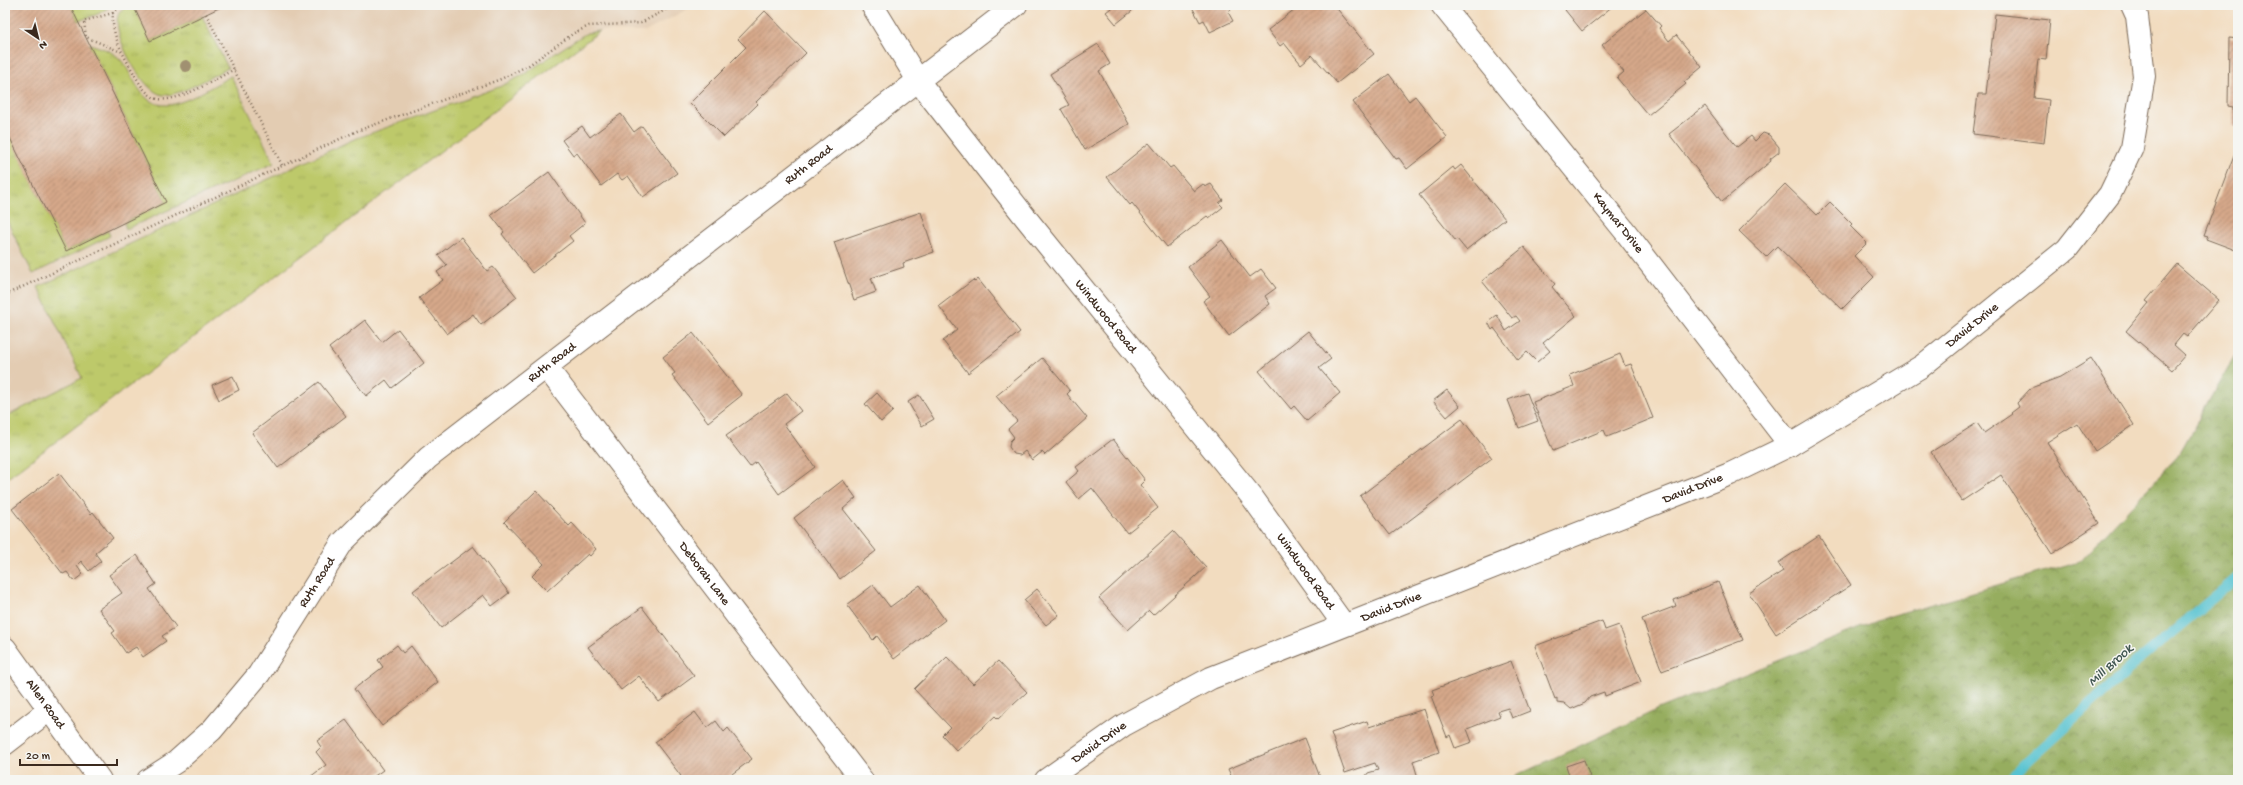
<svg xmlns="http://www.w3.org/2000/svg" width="2243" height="785" viewBox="0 0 2243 785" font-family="'Gochi Hand',sans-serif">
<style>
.built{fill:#e3ccb2}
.grass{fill:url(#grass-tufts);stroke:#7c7a44}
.forest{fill:url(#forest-crowns);stroke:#686c3e}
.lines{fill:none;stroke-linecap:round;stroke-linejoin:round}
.stream{stroke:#56c2d0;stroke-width:10}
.building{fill:url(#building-hatch)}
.minor-casing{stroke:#7b6856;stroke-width:24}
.tertiary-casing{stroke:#7b6856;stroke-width:24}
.path{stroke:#7b6856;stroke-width:2.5;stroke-dasharray:1 3;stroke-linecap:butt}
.minor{stroke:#fff;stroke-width:22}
.tertiary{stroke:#fff;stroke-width:22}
.tree{fill:#a09071}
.labels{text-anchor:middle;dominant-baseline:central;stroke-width:3;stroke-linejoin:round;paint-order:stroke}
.street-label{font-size:13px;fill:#3b2a1e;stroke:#f6f6f2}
.water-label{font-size:14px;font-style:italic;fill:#435853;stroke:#f6f6f2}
</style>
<defs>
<pattern id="grass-tufts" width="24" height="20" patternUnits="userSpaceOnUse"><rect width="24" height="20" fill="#bdc96b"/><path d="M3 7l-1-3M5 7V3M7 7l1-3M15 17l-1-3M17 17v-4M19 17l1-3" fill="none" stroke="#a3ad5c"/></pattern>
<pattern id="forest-crowns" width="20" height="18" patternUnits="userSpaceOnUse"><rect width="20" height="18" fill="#96ad5f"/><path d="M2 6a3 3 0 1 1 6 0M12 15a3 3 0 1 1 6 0" fill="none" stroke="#7c8d4e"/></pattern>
<pattern id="building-hatch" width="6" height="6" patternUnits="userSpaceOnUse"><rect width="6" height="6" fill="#d6a88a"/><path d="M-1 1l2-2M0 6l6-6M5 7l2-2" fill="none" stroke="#af8970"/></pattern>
</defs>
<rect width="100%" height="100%" fill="#f6f6f2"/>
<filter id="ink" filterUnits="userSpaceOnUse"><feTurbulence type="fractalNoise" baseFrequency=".025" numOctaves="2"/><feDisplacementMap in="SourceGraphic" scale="8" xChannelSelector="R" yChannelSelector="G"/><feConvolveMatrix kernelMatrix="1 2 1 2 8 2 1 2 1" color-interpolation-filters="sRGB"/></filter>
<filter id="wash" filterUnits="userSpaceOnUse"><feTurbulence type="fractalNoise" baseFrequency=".012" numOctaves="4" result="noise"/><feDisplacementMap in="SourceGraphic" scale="16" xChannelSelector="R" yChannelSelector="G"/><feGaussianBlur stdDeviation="0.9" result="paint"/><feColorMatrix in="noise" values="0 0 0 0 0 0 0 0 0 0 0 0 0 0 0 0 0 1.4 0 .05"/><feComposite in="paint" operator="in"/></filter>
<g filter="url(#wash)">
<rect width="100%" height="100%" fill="#f2dcbf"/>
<polygon class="built" points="5,5 587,5 590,10 634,11 645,5 695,5 645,32 600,31 5,480"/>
<g class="grass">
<polygon points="70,5 113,5 98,14 78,21"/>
<path d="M128 5H133L151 41 202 16 228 68C211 76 181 96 163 95 143 93 109 31 119 13 121 10 125 7 128 5Z"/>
<polygon points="600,31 5,480 5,417 82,378 38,287 352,140 499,87 523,75 575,40 587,33"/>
<path d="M89 44C100 47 110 50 119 58 135 74 138 106 167 105 186 104 214 85 231 76L274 163 126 229 124 223 166 202Z"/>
<polygon points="6,128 66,251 108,231 110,236 33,274 5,217"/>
</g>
<polygon class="forest" points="2238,349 2238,780 1507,780 1661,708 1887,617 2080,561 2178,456"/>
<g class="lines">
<polyline class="stream" points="2007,780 2138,661 2238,577"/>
</g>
<g id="blocks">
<g class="building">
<polygon points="5,5 70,5 166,202 66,251 5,128"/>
<polygon points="133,5 225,5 150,41"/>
<polygon points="1115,5 1128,5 1132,11 1116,24 1106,12"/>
<polygon points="1191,5 1232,5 1229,7 1231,10 1228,12 1233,21 1210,32 1204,20 1200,22"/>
<polygon points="1300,5 1334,5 1374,54 1337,83 1312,55 1301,64 1284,43 1280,46 1268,30"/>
<polygon points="1561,5 1614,5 1582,31"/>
<polygon points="1646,9 1661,26 1659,28 1669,41 1676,35 1702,67 1684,82 1686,84 1648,115 1617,78 1624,72 1602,45"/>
<polygon points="765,11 806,53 756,102 758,104 724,137 690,103 746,47 738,39"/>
<polygon points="1995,14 2050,20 2046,60 2038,59 2034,98 2049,100 2044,143 1973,134 1978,94 1986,94"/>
<polygon points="2229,38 2238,39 2238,126 2233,126 2233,107 2228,106"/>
<polygon points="1098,44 1110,64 1099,71 1129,124 1085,150 1061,109 1069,105 1050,74"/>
<polygon points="1389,74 1409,101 1415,96 1447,137 1407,169 1399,158 1396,159 1353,102"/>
<polygon points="1705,106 1737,147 1751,136 1755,141 1763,133 1769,135 1779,147 1779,152 1770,159 1771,161 1722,202 1669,134"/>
<polygon points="621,114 634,132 642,126 677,173 643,197 628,176 622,180 617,174 601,186 577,153 573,155 562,140 582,126 590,137"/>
<polygon points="1149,143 1170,168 1173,166 1194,191 1203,184 1205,187 1211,184 1223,200 1219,203 1223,207 1209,218 1207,216 1167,247 1132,203 1130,205 1107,177"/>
<polygon points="2234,155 2238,156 2238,251 2206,239 2208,236 2204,235"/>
<polygon points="1461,165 1505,219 1466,250 1457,239 1455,240 1419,195 1453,167 1455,170"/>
<polygon points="549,172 585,223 569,236 573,241 532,273 502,234 504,232 491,215"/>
<polygon points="1785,184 1817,215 1830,202 1852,224 1850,226 1867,243 1854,256 1874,277 1842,309 1777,246 1766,257 1739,231"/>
<polygon points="921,212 934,252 903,263 904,267 871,278 876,292 854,300 834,242"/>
<polygon points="461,237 487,271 493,267 517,297 481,325 473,314 447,334 419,298 443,280 437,272 447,265 438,255"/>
<polygon points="1222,240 1250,277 1261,269 1276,288 1265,296 1270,304 1229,336 1203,301 1210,296 1188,267"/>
<polygon points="1524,247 1555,284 1552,287 1576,316 1543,343 1550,351 1537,362 1527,352 1518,360 1494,328 1492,330 1488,322 1497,315 1506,331 1520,321 1516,316 1512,318 1482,281"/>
<polygon points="2177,264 2219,300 2187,337 2183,334 2174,345 2185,355 2172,370 2126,331 2149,303 2146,301"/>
<polygon points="978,279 1020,332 968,373 943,341 957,330 939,306 973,280 975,282"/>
<polygon points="365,320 382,342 398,329 424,363 392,388 386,380 366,396 329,348"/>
<polygon points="1308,331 1331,359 1319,368 1340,393 1307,421 1294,406 1291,409 1259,371"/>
<polygon points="693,333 742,395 708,422 672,375 675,373 663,357"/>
<polygon points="1620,354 1625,366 1631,364 1653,418 1607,437 1604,430 1553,451 1533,402 1574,386 1570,375"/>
<polygon points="1042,358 1070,391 1067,394 1087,418 1045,455 1042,452 1032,460 1025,451 1020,455 1014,454 1009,447 1010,441 1014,437 1008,429 1017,421 996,396"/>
<polygon points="2091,358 2134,425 2095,451 2077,423 2047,442 2099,523 2052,554 2001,475 1962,501 1931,452 1977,423 1984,433 2012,414 2011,413 2019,407 2017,403 2031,388 2060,377"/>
<polygon points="233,376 239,390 219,400 212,385"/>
<polygon points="319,382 346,416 278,468 252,433"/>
<polygon points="1447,390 1460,406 1447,417 1433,401"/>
<polygon points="787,393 801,411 784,424 815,467 779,494 756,462 750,467 726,436"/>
<polygon points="877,393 893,411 881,422 865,404"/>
<polygon points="1527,393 1538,421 1519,428 1508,400"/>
<polygon points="919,395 934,419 922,426 908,402"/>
<polygon points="1462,419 1492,458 1390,535 1360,496"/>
<polygon points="1113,439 1145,480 1140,485 1158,508 1127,533 1092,488 1079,499 1066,482 1079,471 1076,467"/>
<polygon points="59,473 91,514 93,512 113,538 95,553 101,561 89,571 81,561 77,565 83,574 74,581 67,572 63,574 12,509"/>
<polygon points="843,480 856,498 843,509 876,551 840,579 794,518"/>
<polygon points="536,491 569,526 572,523 596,549 590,556 588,554 547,591 532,576 544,564 504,522"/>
<polygon points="1173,531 1206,567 1153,615 1149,611 1128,630 1099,598"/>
<polygon points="1819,536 1851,585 1776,634 1749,593 1783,571 1778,563"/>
<polygon points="473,546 509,593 492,606 483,595 441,628 413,591"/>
<polygon points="137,555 156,584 149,589 176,627 162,636 166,641 143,657 136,647 126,653 112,633 115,631 99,609 122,593 109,575"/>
<polygon points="1718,582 1743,640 1662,671 1642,619 1676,606 1674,600"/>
<polygon points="873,585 890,607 920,585 945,620 894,659 877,636 873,640 847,605"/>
<polygon points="1037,589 1059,615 1046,625 1024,600"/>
<polygon points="642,607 694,676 659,702 639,676 621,690 588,647"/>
<polygon points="1602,621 1605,630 1619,625 1641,682 1605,696 1604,692 1590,697 1585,703 1571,709 1564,703 1557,702 1557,698 1555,699 1535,646"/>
<polygon points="397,645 403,653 411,646 438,682 382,726 354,689 383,667 378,660"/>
<polygon points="947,657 973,684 998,661 1027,692 998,719 995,716 957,751 942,735 950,727 914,689"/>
<polygon points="1511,661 1530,711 1512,718 1508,708 1498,711 1500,716 1467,729 1472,742 1455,748 1450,735 1447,737 1431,696 1434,695 1432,690"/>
<polygon points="1424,709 1439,752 1413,761 1418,778 1411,780 1363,780 1368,773 1378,770 1375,763 1345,773 1331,733 1367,721 1369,727"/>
<polygon points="695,712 707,728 716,721 724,732 728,728 752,759 724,780 676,780 681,776 655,742"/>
<polygon points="346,720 383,770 369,780 306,780 326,765 316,752 321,747 317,741"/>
<polygon points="1305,738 1321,780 1233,780 1228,769"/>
<polygon points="1584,760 1590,777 1582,780 1571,780 1566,766"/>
</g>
</g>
</g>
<g filter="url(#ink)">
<use href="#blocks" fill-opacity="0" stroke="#7b6856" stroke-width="1"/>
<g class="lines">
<defs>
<g id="minor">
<path id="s1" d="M872 5 919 82 1025 217 1252 497 1344 625"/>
<path id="s2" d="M1442 5 1624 230 1790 445"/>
<path id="s3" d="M547 368 862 780"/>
<path id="s4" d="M148 780 176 762 212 730 259 674 342 543 428 458 1016 5"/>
<path id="s5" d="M1046 780 1124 725 1211 678 1730 474 1790 445 1922 366 2067 249 2110 194 2132 148 2144 76 2137 16 2132 5"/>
</g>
<g id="tertiary">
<path id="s6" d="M5 648 100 780"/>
<polyline points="5,744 49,710"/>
</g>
</defs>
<use href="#minor" class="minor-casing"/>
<use href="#tertiary" class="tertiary-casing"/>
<g class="path">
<path d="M123 5 113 13C111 32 120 49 129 65 136 76 141 90 153 97 171 108 217 78 235 69"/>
<polyline points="113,13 84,21 86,37 121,52"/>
<polyline points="206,14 282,165"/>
<polyline points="5,295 357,131 501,79 529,65 574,33 589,26 641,23 674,5"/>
</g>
<use href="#minor" class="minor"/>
<use href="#tertiary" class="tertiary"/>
</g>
<circle class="tree" cx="186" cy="66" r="6"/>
</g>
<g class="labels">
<g class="street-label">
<text stroke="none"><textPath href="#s4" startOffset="911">Ruth Road</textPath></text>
<text stroke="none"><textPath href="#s2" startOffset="280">Kaymar Drive</textPath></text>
<text stroke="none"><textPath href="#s1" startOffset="390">Windwood Road</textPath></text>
<text stroke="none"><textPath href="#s5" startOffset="1037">David Drive</textPath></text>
<text stroke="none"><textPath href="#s4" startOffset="587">Ruth Road</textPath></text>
<text stroke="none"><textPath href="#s5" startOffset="712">David Drive</textPath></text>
<text stroke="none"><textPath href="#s1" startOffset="714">Windwood Road</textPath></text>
<text stroke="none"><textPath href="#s3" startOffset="259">Deborah Lane</textPath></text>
<text stroke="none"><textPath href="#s4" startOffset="263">Ruth Road</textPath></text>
<text stroke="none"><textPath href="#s5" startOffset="388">David Drive</textPath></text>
<text stroke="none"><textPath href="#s6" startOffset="69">Allen Road</textPath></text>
<text stroke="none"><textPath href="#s5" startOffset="65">David Drive</textPath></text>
</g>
<g class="water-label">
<text transform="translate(2111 666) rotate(-42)">Mill Brook</text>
</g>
</g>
<rect width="2243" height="785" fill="none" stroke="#f6f6f2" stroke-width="20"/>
<g transform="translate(38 38) rotate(145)" stroke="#f6f6f2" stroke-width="3" paint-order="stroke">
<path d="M0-3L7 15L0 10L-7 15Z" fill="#3b2a1e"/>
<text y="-6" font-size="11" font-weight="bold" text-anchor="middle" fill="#3b2a1e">N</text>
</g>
<path d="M20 759v6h97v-6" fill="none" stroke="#3b2a1e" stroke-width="2"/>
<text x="26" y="759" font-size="12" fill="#3b2a1e" stroke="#f6f6f2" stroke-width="3" paint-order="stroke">20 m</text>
</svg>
